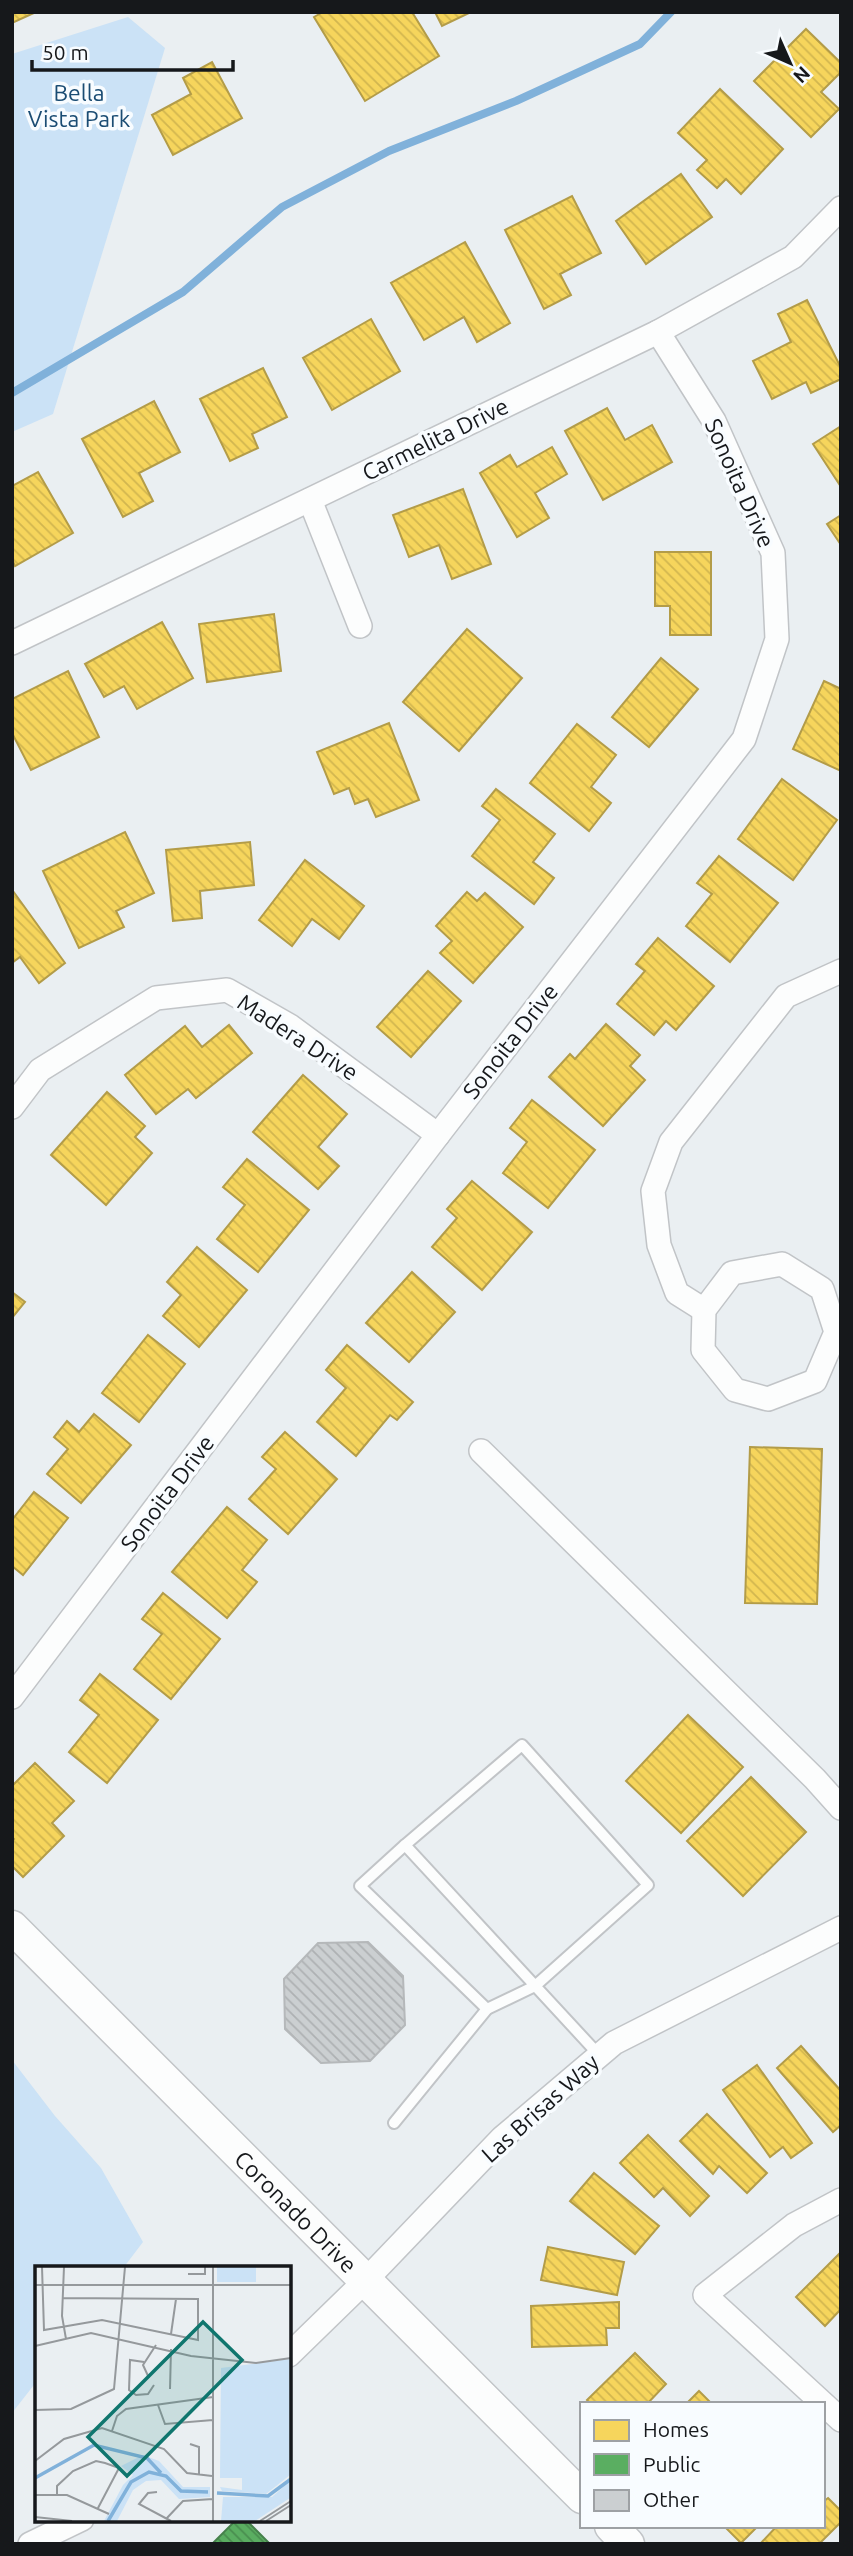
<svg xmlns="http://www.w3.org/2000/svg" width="853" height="2556" viewBox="0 0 853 2556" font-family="Ubuntu,sans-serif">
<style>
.green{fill:#cbe2f6}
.homes{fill:url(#homes-back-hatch);stroke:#b39c48;stroke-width:2}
.public{fill:url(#public-back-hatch);stroke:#46814c;stroke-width:2}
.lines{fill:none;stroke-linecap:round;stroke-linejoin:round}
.stream{stroke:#80b1da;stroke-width:8}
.building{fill:url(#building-back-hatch);stroke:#b5b8ba;stroke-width:2}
.lane-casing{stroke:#c1c4c7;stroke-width:14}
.street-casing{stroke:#c1c4c7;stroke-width:26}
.secondary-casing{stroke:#c1c4c7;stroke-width:35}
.lane{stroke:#fcfdfd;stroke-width:10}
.street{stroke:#fcfdfd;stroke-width:23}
.secondary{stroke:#fcfdfd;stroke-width:32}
.labels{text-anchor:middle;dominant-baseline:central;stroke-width:7;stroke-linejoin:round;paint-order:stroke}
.park-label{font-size:23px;fill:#1a4c73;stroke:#f8fcff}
.street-label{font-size:23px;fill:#16181b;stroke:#f8fcff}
.inset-river{fill:none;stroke:#80b1da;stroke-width:3.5}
.inset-road{fill:none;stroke:#95999c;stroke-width:2}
.view{fill:#0f766e;fill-opacity:0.15;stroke:#0f766e;stroke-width:3.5}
.inset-edge{fill:none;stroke:#16181b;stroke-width:3.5}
</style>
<defs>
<pattern id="homes-back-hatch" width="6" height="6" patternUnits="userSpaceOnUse" patternTransform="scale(1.75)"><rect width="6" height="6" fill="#f6d55c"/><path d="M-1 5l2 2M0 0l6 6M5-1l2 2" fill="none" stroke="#d2b64f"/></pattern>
<pattern id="public-back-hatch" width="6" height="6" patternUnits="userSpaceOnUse" patternTransform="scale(1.75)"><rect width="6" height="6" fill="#5aae61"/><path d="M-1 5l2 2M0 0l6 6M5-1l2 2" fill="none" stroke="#498d4f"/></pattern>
<pattern id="building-back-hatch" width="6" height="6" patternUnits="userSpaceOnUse" patternTransform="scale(1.75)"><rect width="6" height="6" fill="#cbcfd1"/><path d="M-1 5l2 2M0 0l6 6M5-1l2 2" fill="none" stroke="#aeb1b3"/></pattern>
</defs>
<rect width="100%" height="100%" fill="#eaeff2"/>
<g class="green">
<polygon points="128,17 165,48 53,414 12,432 12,54"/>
<polygon points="12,2060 55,2116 101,2168 143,2242 124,2267 37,2267 37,2381 12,2413"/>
</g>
<g class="homes">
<polygon points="12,12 36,12 12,23"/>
<polygon points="323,12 412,12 439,56 365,101 314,17"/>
<polygon points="435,12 471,12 442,26"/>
<polygon points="806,29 841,63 841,72 821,92 839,109 811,137 754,81"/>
<polygon points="212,62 242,118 173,155 152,115 191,94 183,78"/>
<polygon points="720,89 783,149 741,194 726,179 717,188 697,170 707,160 678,133"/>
<polygon points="681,174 712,217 646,264 616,221"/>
<polygon points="572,196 601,253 560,274 571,295 544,309 505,230"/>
<polygon points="465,242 510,323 477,342 464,317 424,340 391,283"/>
<polygon points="807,300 841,368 841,379 811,393 806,382 772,399 753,361 791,342 778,314"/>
<polygon points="371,319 400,371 332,410 303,358"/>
<polygon points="263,368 287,417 252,434 258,448 230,461 200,399"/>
<polygon points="154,401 180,452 139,473 153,501 123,517 82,439"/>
<polygon points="607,408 625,440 652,425 672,462 603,500 565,431"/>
<polygon points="841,426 841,487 813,444"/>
<polygon points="552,447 567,474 535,493 549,518 517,537 480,473 510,455 517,467"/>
<polygon points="38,472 73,533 15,566 12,560 12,486"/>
<polygon points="463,489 491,564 452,579 439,545 409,557 393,515"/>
<polygon points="841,515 841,545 827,524"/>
<polygon points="655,552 711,552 711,635 670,635 670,606 655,606"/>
<polygon points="274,614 281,671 207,682 199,624"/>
<polygon points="162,622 193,678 137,709 124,686 104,697 85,664"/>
<polygon points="467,629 522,678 459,751 403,702"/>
<polygon points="661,658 698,689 649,747 612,717"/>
<polygon points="68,671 99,737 31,770 12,733 12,699"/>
<polygon points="824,681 841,689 841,771 793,749"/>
<polygon points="389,723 419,800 376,817 368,799 355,804 349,788 334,794 317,752"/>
<polygon points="577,724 616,755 591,787 611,803 589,831 530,783"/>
<polygon points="782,779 837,820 793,880 738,839"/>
<polygon points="496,789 555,834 533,862 554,878 534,904 472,856 500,820 482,806"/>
<polygon points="125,832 154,893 116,911 124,927 79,948 43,871"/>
<polygon points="250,842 254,885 200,891 202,918 173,921 166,850"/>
<polygon points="719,856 778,903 730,962 686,926 712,894 697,883"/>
<polygon points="305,860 364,906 339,939 312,919 292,946 259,920"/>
<polygon points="13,891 65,963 39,983 20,957 12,963"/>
<polygon points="467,892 477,901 485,893 523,927 473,983 440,953 452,941 436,926"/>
<polygon points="658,938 714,986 676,1030 666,1021 654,1035 617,1004 645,971 636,964"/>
<polygon points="428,971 461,1001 411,1057 377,1027"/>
<polygon points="606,1024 640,1055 630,1066 645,1080 603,1126 549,1077 570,1054 575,1059"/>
<polygon points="229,1025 252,1053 196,1098 188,1089 156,1114 125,1075 185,1026 202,1047"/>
<polygon points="303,1075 347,1114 318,1147 339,1166 318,1189 253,1132"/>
<polygon points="107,1092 145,1126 135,1137 152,1153 106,1205 51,1155"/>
<polygon points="532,1100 595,1150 548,1208 503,1173 527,1142 510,1128"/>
<polygon points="247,1159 309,1210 258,1272 217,1239 245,1205 223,1187"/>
<polygon points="472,1181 532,1232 482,1290 432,1247 457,1218 447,1209"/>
<polygon points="197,1247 247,1290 199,1347 163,1316 181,1295 167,1282"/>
<polygon points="412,1272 455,1312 409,1362 366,1323"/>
<polygon points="12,1292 25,1302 12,1318"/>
<polygon points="148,1335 185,1364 139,1422 102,1393"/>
<polygon points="347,1345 413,1402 397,1420 390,1415 356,1456 317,1422 346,1388 326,1370"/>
<polygon points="94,1414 131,1445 81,1503 47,1474 68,1449 54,1437 67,1421 79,1432"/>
<polygon points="285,1432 337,1479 288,1534 249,1499 276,1469 262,1457"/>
<polygon points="750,1447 822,1449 817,1604 745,1603"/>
<polygon points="34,1492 68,1518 23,1575 12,1566 12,1520"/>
<polygon points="227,1507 267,1540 242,1570 257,1582 227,1618 172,1572"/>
<polygon points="163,1593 220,1639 171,1699 134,1669 162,1634 142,1619"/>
<polygon points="100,1674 158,1720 107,1783 69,1752 99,1715 80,1700"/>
<polygon points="688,1715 743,1767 681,1833 626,1781"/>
<polygon points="35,1763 74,1801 52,1823 64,1836 23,1877 12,1866 12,1841 14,1839 12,1837 12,1786"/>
<polygon points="751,1777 806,1832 743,1896 687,1841"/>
<polygon points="801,2046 841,2091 841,2125 833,2132 777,2068"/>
<polygon points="757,2065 812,2143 791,2158 783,2147 770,2157 723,2090"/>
<polygon points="707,2114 767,2173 747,2193 719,2166 713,2174 680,2141"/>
<polygon points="648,2135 709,2196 690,2216 663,2188 654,2197 620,2163"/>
<polygon points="594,2173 659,2226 635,2254 570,2201"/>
<polygon points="548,2247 624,2262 617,2295 541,2280"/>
<polygon points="841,2252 841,2309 825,2326 796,2297"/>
<polygon points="619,2302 619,2328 606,2328 607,2345 532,2347 531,2306"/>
<polygon points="635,2353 666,2384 647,2404 591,2404 587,2400"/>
<polygon points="699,2391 712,2404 686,2404"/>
<polygon points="828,2498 841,2511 841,2522 819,2544 760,2544 777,2526 823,2526 823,2502"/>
<polygon points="724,2526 758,2526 741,2543"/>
</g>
<polygon class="public" points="237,2519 245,2519 270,2544 212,2544"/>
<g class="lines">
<polyline class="stream" points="12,393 183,292 282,207 389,151 516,101 640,44 671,12"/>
</g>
<polygon class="building" points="368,1942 403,1976 405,2025 370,2061 321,2063 285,2029 284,1979 318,1943"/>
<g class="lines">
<defs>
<g id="lane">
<polyline points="405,1845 360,1886 487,2009"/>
<polyline points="394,2123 487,2009 535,1986 648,1885 522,1745 405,1845 599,2055"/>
</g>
<g id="street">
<polyline points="310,500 360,626"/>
<polyline points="12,643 658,332 793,257 841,208"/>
<polyline points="12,1107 40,1070 156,998 227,990 290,1026 438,1135"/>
<polygon points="782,1264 822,1289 836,1332 815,1381 768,1399 735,1390 703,1350 704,1310 732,1273"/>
<polyline points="704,1310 677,1293 659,1245 653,1191 671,1142 786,996 841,971"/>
<polyline points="481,1451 815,1779 841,1808"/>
<polyline points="12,1697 438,1135 744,739 777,639 773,553 714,421 658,332"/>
<polyline points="841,2200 794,2225 705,2295 841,2420"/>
<polyline points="289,2355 365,2281 502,2138 614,2043 841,1928"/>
<polyline points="30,2544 82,2519"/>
</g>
<g id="secondary">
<path id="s1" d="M12 1927 582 2497"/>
<polyline points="611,2526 628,2544"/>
</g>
</defs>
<use href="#lane" class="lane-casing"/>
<use href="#street" class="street-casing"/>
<use href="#secondary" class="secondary-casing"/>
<use href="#lane" class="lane"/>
<use href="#street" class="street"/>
<use href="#secondary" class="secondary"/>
</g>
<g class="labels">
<g class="park-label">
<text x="79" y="92">Bella<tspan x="79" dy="26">Vista Park</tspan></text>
</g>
<g class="street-label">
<text transform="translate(435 439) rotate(-26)">Carmelita Drive</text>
<text transform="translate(740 483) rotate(66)">Sonoita Drive</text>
<text transform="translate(298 1037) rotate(33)">Madera Drive</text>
<text transform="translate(510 1041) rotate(-52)">Sonoita Drive</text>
<text transform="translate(167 1493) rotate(-53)">Sonoita Drive</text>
<text transform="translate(540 2108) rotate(-42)">Las Brisas Way</text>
<text stroke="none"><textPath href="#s1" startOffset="402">Coronado Drive</textPath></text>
</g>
</g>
<g transform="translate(35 2266)">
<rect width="256" height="256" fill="#eaeff2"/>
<path d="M182 1H221V16H182ZM255 93V209L231 228 187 225 185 221 207 224V212H185L186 102ZM108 189 124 195 148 221H175V231L144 233 126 214 111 215 98 224 82 255H69L88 219 98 209 86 200ZM255 215V232L220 255H186L188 231H237Z" fill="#cbe2f6"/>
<path class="inset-river" d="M0 212 59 179 112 192 126 207M182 227 233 230 256 213M73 255 96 216 114 206 131 210 146 225 173 226"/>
<path class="inset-road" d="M7 1 9 64 67 54 163 74V33L27 32M29 1 27 50 31 73M153 8H170V1M0 19H256M136 68 141 33M0 80 56 67 156 90 221 97 256 92M109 96 95 94 94 124 101 129 113 128 119 119M114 112 108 99 121 79M135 123 136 83M123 139 130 158 178 154M0 144 36 143 79 123 90 1M77 165 82 150 91 143 178 131M155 178 164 181V209M0 195 29 173 67 162 129 183 152 207 177 210M122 226 113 227 104 238 136 255M22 228V220L38 205 61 195 70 197 84 202 63 242M0 229H32L74 248M0 251 37 255M131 253 148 235 178 233M178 255V1M225 255 256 235M231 255 256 239"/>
<path class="view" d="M168 56 207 94 92 210 53 171Z"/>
<rect width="256" height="256" class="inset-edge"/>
</g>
<rect width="853" height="2556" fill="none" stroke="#16181b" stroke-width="28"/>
<rect x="580" y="2402" width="245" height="126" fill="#f8fcff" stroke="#9ea1a4" stroke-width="2"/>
<rect x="594" y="2420" width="35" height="21" fill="#f6d55c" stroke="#9ea1a4" stroke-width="2"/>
<text x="643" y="2437" font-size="21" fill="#16181b">Homes</text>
<rect x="594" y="2454" width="35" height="21" fill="#5aae61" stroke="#9ea1a4" stroke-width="2"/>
<text x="643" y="2472" font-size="21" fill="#16181b">Public</text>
<rect x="594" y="2490" width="35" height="21" fill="#cbcfd1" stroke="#9ea1a4" stroke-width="2"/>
<text x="643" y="2507" font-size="21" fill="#16181b">Other</text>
<g transform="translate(790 63) rotate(135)" stroke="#f8fcff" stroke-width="5" paint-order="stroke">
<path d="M0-5L12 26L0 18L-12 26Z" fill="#16181b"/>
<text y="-10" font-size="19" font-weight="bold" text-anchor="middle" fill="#16181b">N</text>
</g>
<path d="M32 60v10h201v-10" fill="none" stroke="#16181b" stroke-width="3.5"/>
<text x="42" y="60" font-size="21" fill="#16181b" stroke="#f8fcff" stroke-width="5" paint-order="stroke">50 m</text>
</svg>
